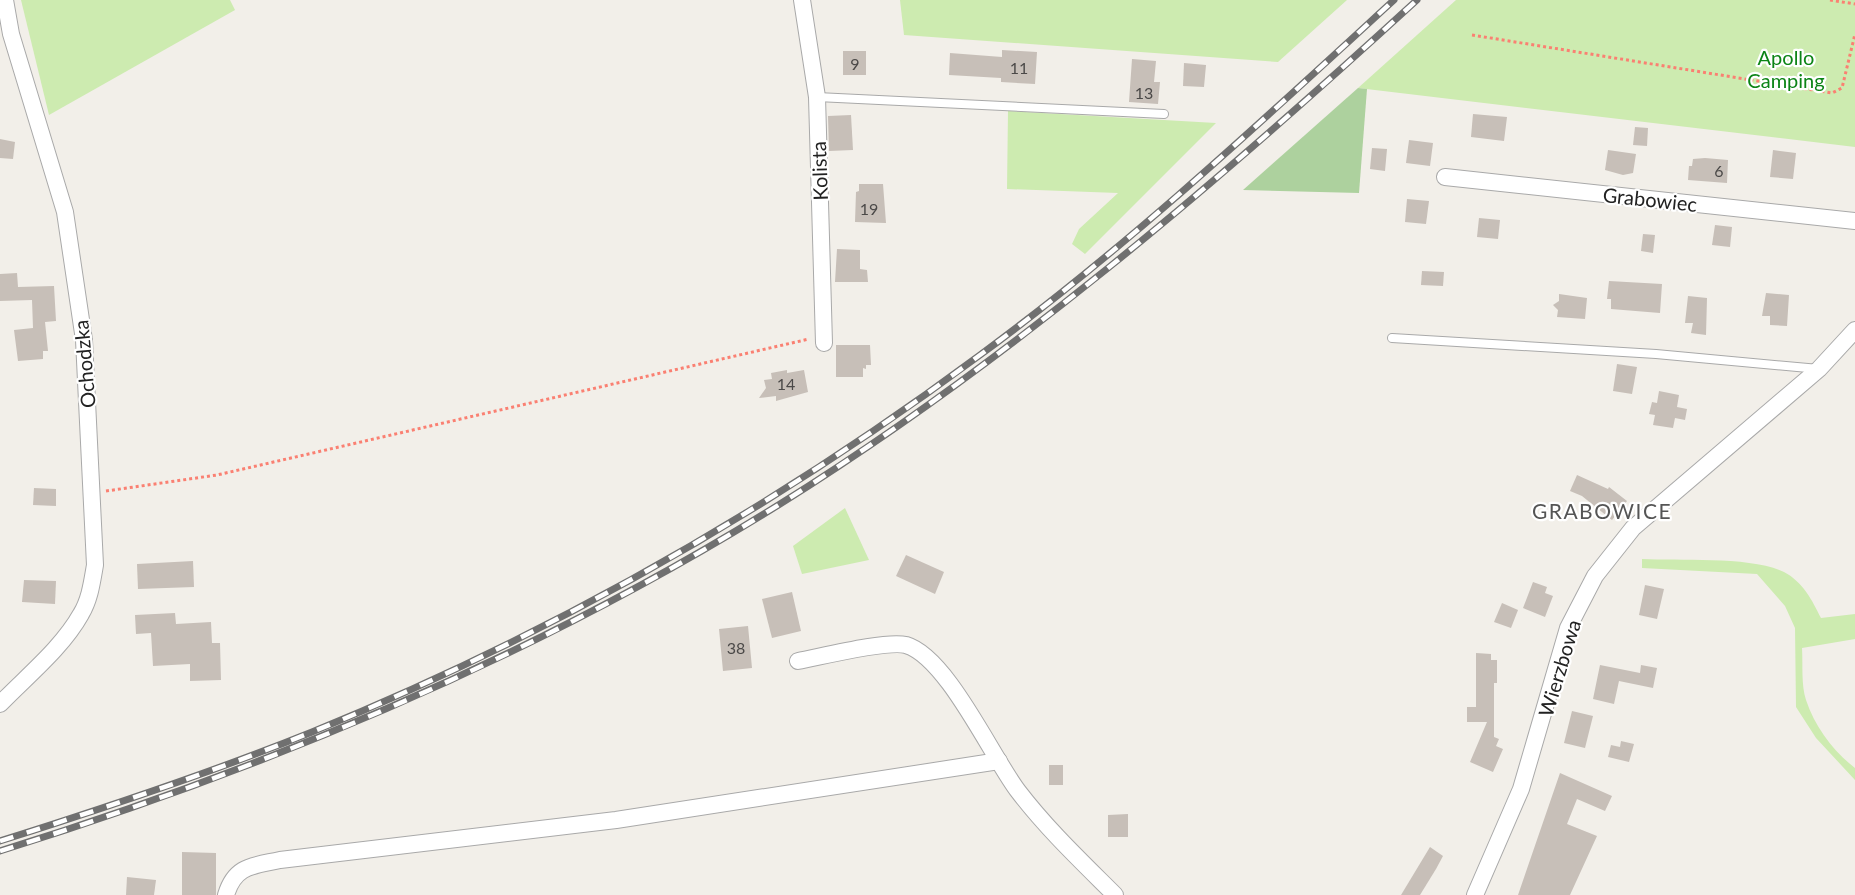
<svg xmlns="http://www.w3.org/2000/svg" width="1855" height="895" viewBox="0 0 1855 895" font-family="Lato,sans-serif">
	<style>
		.grass { fill: #cdebb0 }
		.forest { fill: #add19e }
		.building { fill: #c7bfb8 }
		.lines { fill: none; stroke-linecap: round; stroke-linejoin: round }
		.service-casing { stroke: #a9a9a9; stroke-width: 10 }
		.minor-casing { stroke: #a9a9a9; stroke-width: 18 }
		.path { stroke: #fa8072; stroke-width: 3; stroke-dasharray: 3 3; stroke-linecap: butt }
		.service { stroke: #fff; stroke-width: 8 }
		.minor { stroke: #fff; stroke-width: 16 }
		.rail-casing { stroke: #707070; stroke-width: 7 }
		.rail { stroke: #fff; stroke-width: 4.5; stroke-dasharray: 14; stroke-linecap: butt }
		.labels { text-anchor: middle; dominant-baseline: central; stroke-width: 4.5; stroke-linejoin: round; paint-order: stroke }
		.number-label { font-size: 16px; fill: #4b4948 }
		.park-label { font-size: 20px; fill: #0c8416; stroke: #fff }
		.street-label { font-size: 20px; fill: #222; stroke: #fff }
		.neighbourhood-label { font-size: 21px; letter-spacing: 1.5px; fill: #555; stroke: #fff }
	</style>
	<rect width="100%" height="100%" fill="#f2efe9"/>
	<g class="grass">
		<path d="M21,0H230L235,10L49,115Z"/>
		<path d="M900,0H1347L1278,62L904,35Z"/>
		<path d="M1456,0H1855V147L1358,88Z"/>
		<path d="M1008,111L1216,123L1085,254L1072,244L1079,229L1118,193L1007,189Z"/>
		<path d="M845,508L869,560L802,574L793,546Z"/>
		<path d="M1642,559C1680,561 1751,556 1784,572C1803,582 1812,600 1821,618L1855,614V639L1802,648C1803,664 1801,685 1806,700C1815,727 1833,751 1855,768V780L1816,738L1796,707L1795,628L1785,606L1757,574L1642,568Z"/>
	</g>
	<path class="forest" d="M1358,88L1367,89L1359,193L1243,190Z"/>
	<g class="building">
		<path d="M1002,50L1037,52L1035,84L1001,82V78L949,75L950,53L1002,57Z"/>
		<rect x="843" y="51" width="23" height="24"/>
		<path d="M1132,59L1156,61L1154,82H1160L1158,104L1129,102Z"/>
		<path d="M1184,63L1206,65L1204,87L1183,86Z"/>
		<path d="M1473,114L1507,117L1504,141L1471,137Z"/>
		<path d="M851,115L853,150L829,151L828,116Z"/>
		<path d="M1635,127L1648,128L1647,146L1633,145Z"/>
		<path d="M0,139L15,142L13,159L0,158Z"/>
		<path d="M1409,140L1433,143L1430,166L1406,163Z"/>
		<path d="M1372,148L1387,149L1385,171L1370,169Z"/>
		<path d="M1608,150L1636,154L1633,173L1623,175L1605,170Z"/>
		<path d="M1773,150L1796,153L1793,179L1770,177Z"/>
		<path d="M1705,158L1728,160L1727,183L1688,180L1689,166H1692L1693,159Z"/>
		<path d="M859,184H883L886,223L855,222L856,192L859,191Z"/>
		<path d="M1407,199L1429,201L1426,224L1405,222Z"/>
		<path d="M1479,218L1500,220L1498,239L1477,237Z"/>
		<path d="M1715,225L1732,227L1730,247L1712,245Z"/>
		<path d="M1643,234L1655,235L1653,253L1641,251Z"/>
		<path d="M837,249L860,250V269L867,270L868,282H835Z"/>
		<path d="M1422,271L1444,272L1443,286L1421,285Z"/>
		<path d="M17,273L18,287L54,286L56,321L45,322L48,351H43V359L18,361L14,330L33,328L32,300L0,301V274Z"/>
		<path d="M1609,281L1662,284L1660,313L1611,309V299H1607Z"/>
		<path d="M1766,293L1789,295L1787,326L1770,325V316H1762Z"/>
		<path d="M1559,294L1587,298L1585,319L1557,317L1558,310L1553,305L1559,301Z"/>
		<path d="M1688,296L1707,298L1706,335L1691,333L1693,323H1685Z"/>
		<path d="M836,345H870L871,365H866V369L863,368V377H836Z"/>
		<path d="M1617,364L1637,367L1632,394L1613,391Z"/>
		<path d="M787,370V373L804,370L808,392L776,401V396L759,398L766,388L764,380L772,379L771,373Z"/>
		<path d="M1659,391L1679,395L1677,407L1687,409L1685,420L1675,418L1673,428L1653,425L1655,415L1649,414L1652,402L1657,403Z"/>
		<path d="M1577,475L1608,489L1609,487L1627,501L1612,520L1582,496L1570,491Z"/>
		<path d="M34,488L56,489V506L33,505Z"/>
		<path d="M906,555L944,572L935,594L896,576Z"/>
		<path d="M193,561L194,587L138,589L137,564Z"/>
		<path d="M24,580L56,581L55,604L22,602Z"/>
		<path d="M1533,582L1547,587L1545,593L1553,596L1545,617L1523,608Z"/>
		<path d="M1645,585L1664,589L1657,619L1639,615Z"/>
		<path d="M792,592L801,631L772,638L762,599Z"/>
		<path d="M1502,603L1518,610L1511,628L1494,622Z"/>
		<path d="M175,613L176,624L211,622L212,643H220L221,680L190,681V664L153,666L151,633L136,634L135,615Z"/>
		<path d="M748,626L752,668L723,671L719,629Z"/>
		<path d="M1476,653L1491,654V660H1497V683H1494V737L1499,739L1496,746L1503,749L1493,772L1470,762L1487,722H1467V707H1476Z"/>
		<path d="M1600,665L1640,673L1641,665L1657,668L1653,688L1619,681L1614,704L1593,699Z"/>
		<path d="M1572,711L1593,716L1585,748L1564,743Z"/>
		<path d="M1621,741L1634,744L1629,762L1608,757L1611,745L1620,747Z"/>
		<rect x="1049" y="765" width="14" height="20"/>
		<path d="M1560,773L1612,796L1605,811L1577,799L1567,824L1597,836L1570,895H1518Z"/>
		<path d="M1128,814V837H1108V815Z"/>
		<path d="M1430,847L1443,856L1436,869L1420,895H1401Z"/>
		<path d="M182,852L216,853V895H182Z"/>
		<path d="M127,877L156,880L154,895H126Z"/>
	</g>
	<g class="lines">
		<defs>
			<g id="service">
				<path d="M817,97L1164,114"/>
				<path d="M1392,338L1656,354L1819,369"/>
			</g>
			<g id="minor">
				<path d="M802,0L817,97L824,343"/>
				<path d="M1445,177L1855,221"/>
				<path d="M798,661C820,657 886,640 906,645C947,657 992,757 1018,791C1047,829 1082,862 1115,895"/>
				<path d="M0,704C27,676 62,648 81,614C90,599 92,582 95,565L84,340L65,212L11,34L5,0"/>
				<path d="M226,895C235,865 253,866 280,860L616,820L999,761"/>
				<path d="M1475,895L1521,789L1568,628L1595,576L1633,528L1819,369L1855,330"/>
			</g>
		</defs>
		<use href="#service" class="service-casing"/>
		<use href="#minor" class="minor-casing"/>
		<g class="path">
			<path d="M1830,0L1855,4"/>
			<path d="M1472,35L1832,93L1842,88L1855,34"/>
			<path d="M106,491L217,475L809,339"/>
		</g>
		<use href="#service" class="service"/>
		<use href="#minor" class="minor"/>
		<defs>
			<g id="rail">
				<path d="M0,841C105,808 210,773 312,732C550,635 774,508 980,355C1127,247 1260,123 1394,0"/>
				<path d="M0,851C273,766 536,656 780,504C1010,360 1217,183 1417,0"/>
			</g>
		</defs>
		<use href="#rail" class="rail-casing"/>
		<use href="#rail" class="rail"/>
	</g>
	<g class="labels">
		<g class="number-label">
			<text x="855" y="63">9</text>
			<text x="1019" y="67">11</text>
			<text x="1144" y="92">13</text>
			<text x="1719" y="170">6</text>
			<text x="869" y="208">19</text>
			<text x="786" y="383">14</text>
			<text x="736" y="647">38</text>
		</g>
		<g class="park-label">
			<text x="1786" y="57">Apollo<tspan x="1786" dy="23">Camping</tspan></text>
		</g>
		<g class="street-label">
			<text transform="translate(819 171) rotate(-92)">Kolista</text>
			<text transform="translate(1650 199) rotate(6)">Grabowiec</text>
			<text transform="translate(84 364) rotate(-95)">Ochodzka</text>
			<text transform="translate(1559 668) rotate(-73)">Wierzbowa</text>
		</g>
		<g class="neighbourhood-label">
			<text x="1602" y="510">GRABOWICE</text>
		</g>
	</g>
</svg>
